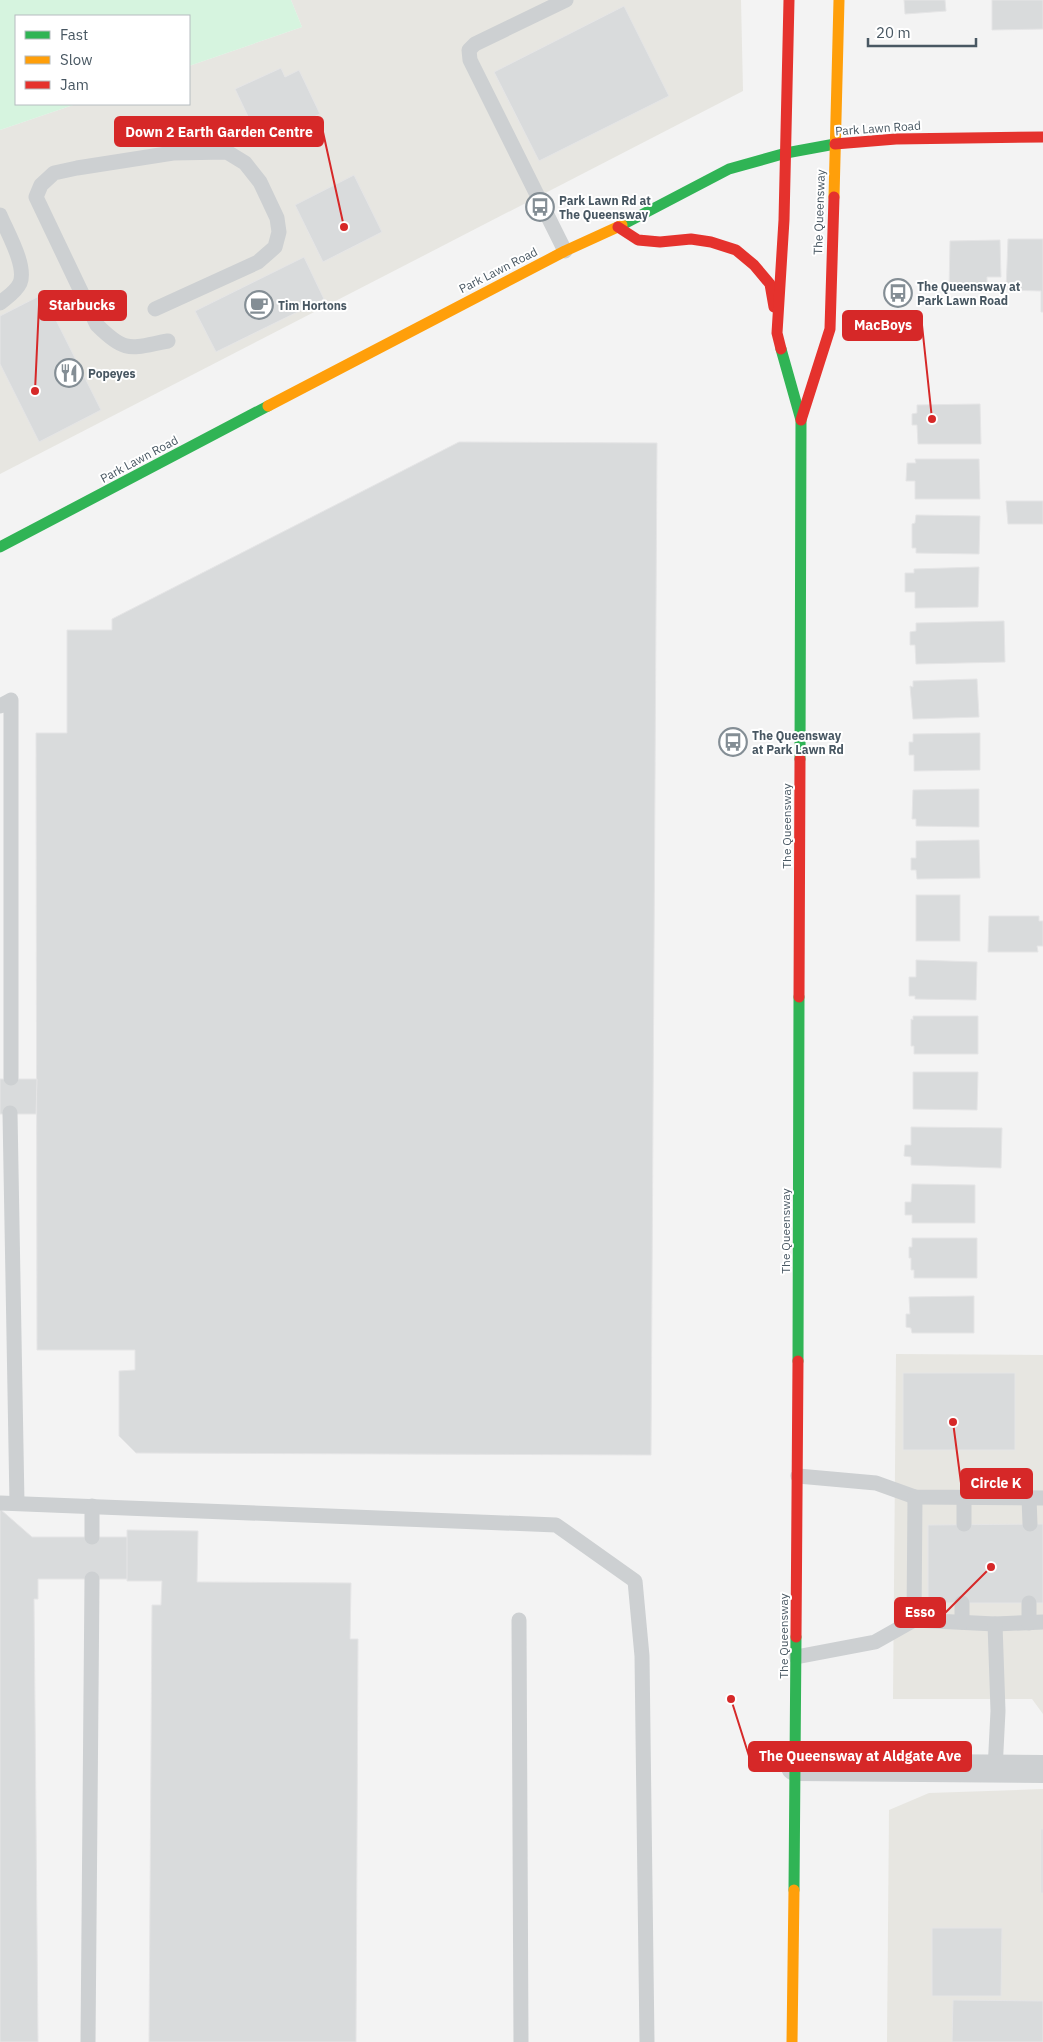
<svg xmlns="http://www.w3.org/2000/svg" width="1043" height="2042" viewBox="0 0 1043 2042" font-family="'IBM Plex Sans',sans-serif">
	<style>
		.commercial { fill: #e7e6e1 }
		.green { fill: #d6f4df }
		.building { fill: #d9dbdc; stroke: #e5e5e6 }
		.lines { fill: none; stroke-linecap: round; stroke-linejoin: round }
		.lane { stroke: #cdd0d2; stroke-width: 15 }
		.street { stroke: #cdd0d2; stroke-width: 28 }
		.fast { stroke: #30b455; stroke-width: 11 }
		.slow { stroke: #ff9f0a; stroke-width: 11 }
		.jam { stroke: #e5322d; stroke-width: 11 }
		.labels { text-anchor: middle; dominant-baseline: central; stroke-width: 4; stroke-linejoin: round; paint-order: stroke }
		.street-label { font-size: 12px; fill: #485762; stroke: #fff }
		.poi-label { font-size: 12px; font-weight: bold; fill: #485762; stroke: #fff; text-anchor: start }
		.leader { fill: none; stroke: #d62828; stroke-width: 2 }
		.callout-dot { fill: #d62828; stroke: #fff; stroke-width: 2 }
		.callout { fill: #d62828; stroke: #d62828; stroke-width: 2 }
		.callout-label { font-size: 14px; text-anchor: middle; font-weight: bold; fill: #fff }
	</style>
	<rect width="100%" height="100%" fill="#f3f3f3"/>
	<g class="commercial">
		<path d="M291,0H741L743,91L0,474V130L76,104H189V66L302,27Z"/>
		<path d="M896,1354L1043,1355V1714L1032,1699H893Z"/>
		<path d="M1043,1789V2042H887L889,1810L929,1793Z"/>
	</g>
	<path class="green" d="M0,0H291L302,27L189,66V16H16V104H76L0,130Z"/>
	<g class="building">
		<path d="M904,0H945L946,11L905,14Z"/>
		<path d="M992,0H1043V29L992,30Z"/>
		<path d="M624,6L669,96L539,161L494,72Z"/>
		<path d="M281,68L285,77L299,70L320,114L260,142L235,89Z"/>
		<path d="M354,175L382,232L323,262L295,205Z"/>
		<path d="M1008,239H1043V312H1041V291L1006,290Z"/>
		<path d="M1000,240L1001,277H987V289L949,290L950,241Z"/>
		<path d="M304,257L324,299L216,352L195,311Z"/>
		<path d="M43,294L101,410L39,442L0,364V316Z"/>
		<path d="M980,404L981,444H918L917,425H912V414L917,413V405Z"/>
		<path d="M459,442L657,443L651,1455L136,1453L119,1436V1371L135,1370V1350H37L36,733H67V630H112V619Z"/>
		<path d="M915,459H979L980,499H915V481H906L907,463H916Z"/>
		<path d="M1006,501H1043V524H1008Z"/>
		<path d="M916,515L980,516L979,554L916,553V548H912V524L915,523Z"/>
		<path d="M979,567L978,607L915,608V592H905V573H914V569Z"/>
		<path d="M1004,621L1005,662L916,664L915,645H910V632L916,631V623Z"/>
		<path d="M977,679L979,717L913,719L910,686L913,687V681Z"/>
		<path d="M980,733V770L914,771V755H909V742H913V734Z"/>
		<path d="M979,789V827L916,826V819H912L913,790Z"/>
		<path d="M979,840L980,878L917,879L916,870H911V858H916V841Z"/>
		<rect x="916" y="895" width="44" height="46"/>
		<path d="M989,916H1039V921H1043V946H1037L1038,952H988Z"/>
		<path d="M916,960L977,962L976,1000L915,999V996H909V977H916Z"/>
		<path d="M913,1016H978V1054H914V1046H911V1019L913,1020Z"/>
		<path d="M913,1072H978L977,1110L913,1109Z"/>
		<path d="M0,1079H37L36,1114H0Z"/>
		<path d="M911,1127L1002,1128L1001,1168L911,1165V1157L904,1156L905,1145H911Z"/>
		<path d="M912,1184L975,1185V1223H912V1215H905V1202H911Z"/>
		<path d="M912,1238H977V1278H914V1270H911V1258H909V1247H912Z"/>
		<path d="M974,1296V1333H912L911,1328L906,1327V1314H910L909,1297Z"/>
		<rect x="903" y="1373" width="112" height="77"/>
		<path d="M0,1509L32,1537H137V1579H38V1599H34L38,2042H0Z"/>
		<path d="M1043,1524V1603H928V1525Z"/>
		<path d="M127,1530L198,1531L197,1582L351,1583L350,1639H358L356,2042H149L152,1605H161L162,1581H127Z"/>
		<rect x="1041" y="1829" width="2" height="64"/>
		<path d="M932,1928H1002L1001,1996H932Z"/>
		<path d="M953,2000L1043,2001V2042H952Z"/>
	</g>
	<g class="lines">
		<g class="lane">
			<path d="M0,215C7,232 27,266 20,283C16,292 7,297 0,303"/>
			<path d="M565,251L470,60L469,50L475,44L566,0"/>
			<path d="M155,309L258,262L275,247L279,232L277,218L260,182L245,163L227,152L173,153L77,168L54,173L41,185L36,197L97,325C126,354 130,348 168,341"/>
			<path d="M0,706L11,700V1078"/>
			<path d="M10,1113L17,1503"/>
			<path d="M798,1476L876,1483L915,1497L1043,1498"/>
			<path d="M915,1497L914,1620L995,1624L1043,1622"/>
			<path d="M1029,1498L1030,1524"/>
			<path d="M0,1503L556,1525L635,1581L642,1656L647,2042"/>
			<path d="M964,1524V1497"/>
			<path d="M92,1537V1506"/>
			<path d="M962,1603V1622"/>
			<path d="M1029,1603V1623"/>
			<path d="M519,1620L521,2042"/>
			<path d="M995,1624L998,1711L995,1770"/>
			<path d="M796,1657L875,1642L914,1620"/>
			<path d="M88,2042L92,1579"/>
		</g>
		<path class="street" d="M795,1767L1043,1769"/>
		<g class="fast">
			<path d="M622,225L729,169L786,153L835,144"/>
			<path d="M781,349L801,420L800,759"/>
			<path d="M0,547L268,406"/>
			<path d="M798,1361L799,997"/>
			<path d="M794,1890L796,1637"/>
		</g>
		<g class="slow">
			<path d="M834,197L839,0"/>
			<path d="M268,406L565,251L622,225"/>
			<path d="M792,2042L794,1890"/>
		</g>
		<g class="jam">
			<path d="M835,144L896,139L1043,137"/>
			<path d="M618,227L638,240L660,242L691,239L711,242L736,250L754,265L770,284L774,307"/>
			<path d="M781,349L777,333L784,220L789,0"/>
			<path d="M801,420L830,329L834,197"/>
			<path d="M799,997L800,759"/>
			<path d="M796,1637L798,1361"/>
		</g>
	</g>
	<defs>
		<symbol id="bus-ring" viewBox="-11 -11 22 22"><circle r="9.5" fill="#fff" stroke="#848e95" stroke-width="1.5"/><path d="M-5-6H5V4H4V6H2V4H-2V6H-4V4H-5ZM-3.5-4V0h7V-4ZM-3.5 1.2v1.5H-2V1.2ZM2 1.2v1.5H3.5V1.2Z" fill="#848e95"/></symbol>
		<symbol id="cafe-ring" viewBox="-11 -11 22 22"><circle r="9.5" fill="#fff" stroke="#848e95" stroke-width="1.5"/><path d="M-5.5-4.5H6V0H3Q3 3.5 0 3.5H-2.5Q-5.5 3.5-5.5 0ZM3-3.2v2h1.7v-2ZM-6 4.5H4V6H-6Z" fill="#848e95"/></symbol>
		<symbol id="restaurant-ring" viewBox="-11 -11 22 22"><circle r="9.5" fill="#fff" stroke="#848e95" stroke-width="1.5"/><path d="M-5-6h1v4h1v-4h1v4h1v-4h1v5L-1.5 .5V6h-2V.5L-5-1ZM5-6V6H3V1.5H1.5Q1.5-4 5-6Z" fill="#848e95"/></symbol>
	</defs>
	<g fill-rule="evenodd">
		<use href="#bus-ring" x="524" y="191" width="32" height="32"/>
		<use href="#bus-ring" x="882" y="277" width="32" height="32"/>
		<use href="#cafe-ring" x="243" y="289" width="32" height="32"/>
		<use href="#restaurant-ring" x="53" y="357" width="32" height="32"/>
		<use href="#bus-ring" x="717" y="726" width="32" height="32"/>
	</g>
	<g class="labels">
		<g class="street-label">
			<text transform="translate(878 128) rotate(-4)">Park Lawn Road</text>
			<text transform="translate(819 212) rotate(-88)">The Queensway</text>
			<text transform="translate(498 270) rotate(-27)">Park Lawn Road</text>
			<text transform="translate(139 459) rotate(-28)">Park Lawn Road</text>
			<text transform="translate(786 826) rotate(-90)">The Queensway</text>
			<text transform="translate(785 1231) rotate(-90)">The Queensway</text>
			<text transform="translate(783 1636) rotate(-90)">The Queensway</text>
		</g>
		<g class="poi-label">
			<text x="559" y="200">Park Lawn Rd at<tspan x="559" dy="14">The Queensway</tspan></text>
			<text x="917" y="286">The Queensway at<tspan x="917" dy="14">Park Lawn Road</tspan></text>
			<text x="278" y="305">Tim Hortons</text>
			<text x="88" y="373">Popeyes</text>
			<text x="752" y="735">The Queensway<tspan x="752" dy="14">at Park Lawn Rd</tspan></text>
		</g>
	</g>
	<path class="leader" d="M344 227L323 132M35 391L39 305M932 419L922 325M953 1422L961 1483M991 1567L945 1613M731 1699L749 1756"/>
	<g class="callout-dot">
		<circle cx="344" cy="227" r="5"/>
		<circle cx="35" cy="391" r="5"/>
		<circle cx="932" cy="419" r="5"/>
		<circle cx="953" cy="1422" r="5"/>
		<circle cx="991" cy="1567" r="5"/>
		<circle cx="731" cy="1699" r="5"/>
	</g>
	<g class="callout">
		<rect x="115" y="117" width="208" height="29" rx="5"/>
		<rect x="39" y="291" width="87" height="29" rx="5"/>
		<rect x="843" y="311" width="79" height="29" rx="5"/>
		<rect x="961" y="1469" width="71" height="29" rx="5"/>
		<rect x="895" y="1598" width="50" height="29" rx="5"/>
		<rect x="749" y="1742" width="222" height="29" rx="5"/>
	</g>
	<g class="callout-label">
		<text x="219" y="137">Down 2 Earth Garden Centre</text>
		<text x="82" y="310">Starbucks</text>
		<text x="883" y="330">MacBoys</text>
		<text x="996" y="1488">Circle K</text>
		<text x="920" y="1617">Esso</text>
		<text x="860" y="1761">The Queensway at Aldgate Ave</text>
	</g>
	<rect x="15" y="15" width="175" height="90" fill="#ffffff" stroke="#b6bcc0"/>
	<rect x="25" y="31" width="25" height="8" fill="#30b455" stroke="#b6bcc0"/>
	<text x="60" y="40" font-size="15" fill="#485762">Fast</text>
	<rect x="25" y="56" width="25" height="8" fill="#ff9f0a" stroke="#b6bcc0"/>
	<text x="60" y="65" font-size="15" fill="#485762">Slow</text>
	<rect x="25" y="81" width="25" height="8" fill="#e5322d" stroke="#b6bcc0"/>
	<text x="60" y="90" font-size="15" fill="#485762">Jam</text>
	<path d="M868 38v8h108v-8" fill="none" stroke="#485762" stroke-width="2.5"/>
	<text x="876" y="38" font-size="15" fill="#485762" stroke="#ffffff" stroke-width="4" paint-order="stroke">20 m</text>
</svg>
